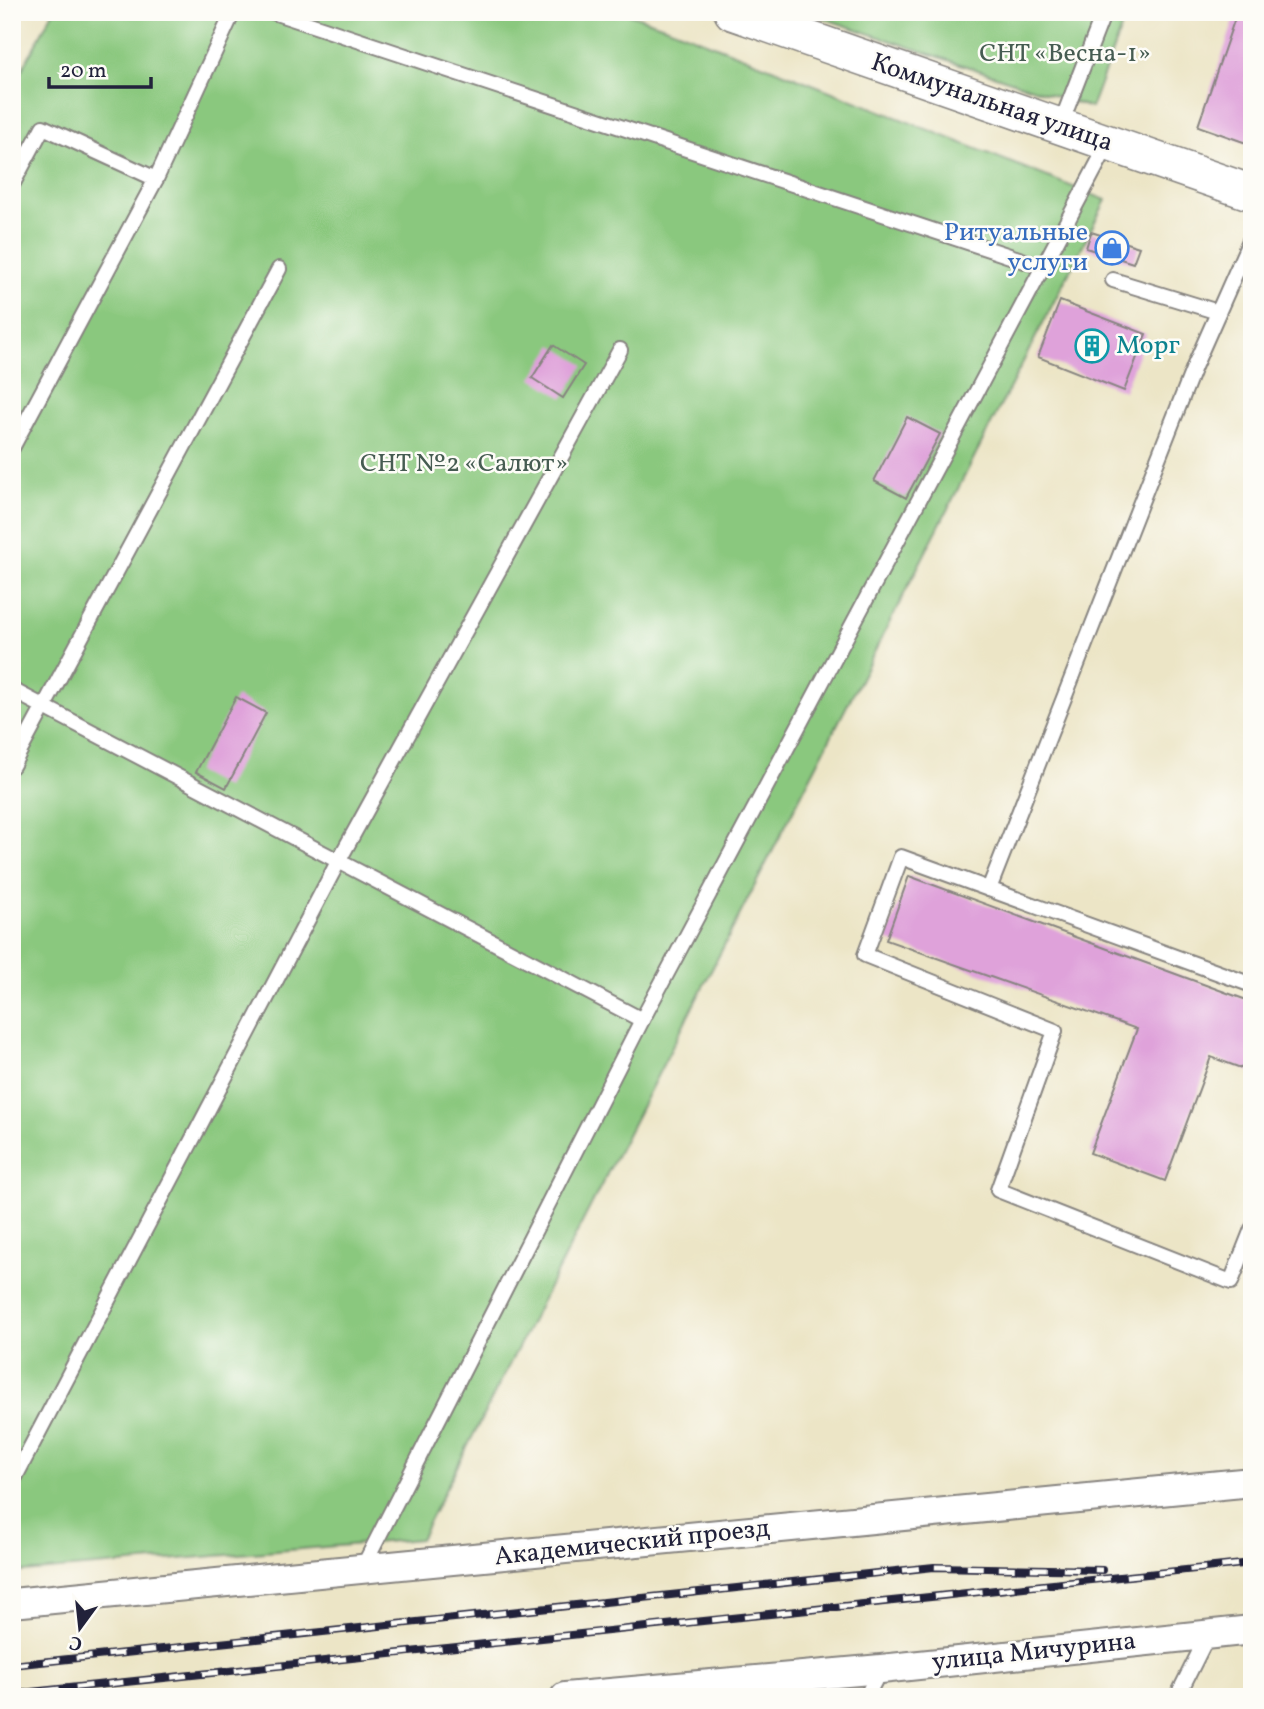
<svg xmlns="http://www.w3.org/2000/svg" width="1264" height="1709" viewBox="0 0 1264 1709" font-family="Vollkorn,serif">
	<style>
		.green { fill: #8ac87e; stroke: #56755c; stroke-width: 2 }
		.building { fill: #dfa2da }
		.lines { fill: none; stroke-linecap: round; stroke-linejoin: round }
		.service-casing { stroke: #878480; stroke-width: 18 }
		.minor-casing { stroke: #878480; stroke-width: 32 }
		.tertiary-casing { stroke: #878480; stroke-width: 38 }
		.service { stroke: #fff; stroke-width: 14 }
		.minor { stroke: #fff; stroke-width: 28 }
		.tertiary { stroke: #fff; stroke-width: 35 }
		.rail-casing { stroke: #22223b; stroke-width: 8 }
		.rail { stroke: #fdfcf7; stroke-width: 5; stroke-dasharray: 16; stroke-linecap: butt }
		.labels { text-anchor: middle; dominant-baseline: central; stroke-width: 5; stroke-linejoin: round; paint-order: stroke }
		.park-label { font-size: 26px; fill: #465c52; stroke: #fdfcf7 }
		.street-label { font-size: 26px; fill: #22223b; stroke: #fdfcf7 }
		.shop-label { font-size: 26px; fill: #366cbe; stroke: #fdfcf7; text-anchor: end }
		.culture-label { font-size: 26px; fill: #0d838f; stroke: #fdfcf7; text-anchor: start }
	</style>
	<rect width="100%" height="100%" fill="#fdfcf7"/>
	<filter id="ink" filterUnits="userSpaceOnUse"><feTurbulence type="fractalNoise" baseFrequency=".0143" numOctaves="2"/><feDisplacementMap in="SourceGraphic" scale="14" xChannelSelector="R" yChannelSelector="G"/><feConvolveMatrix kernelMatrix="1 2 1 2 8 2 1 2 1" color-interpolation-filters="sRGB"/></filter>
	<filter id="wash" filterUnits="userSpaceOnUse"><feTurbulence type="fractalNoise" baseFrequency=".00686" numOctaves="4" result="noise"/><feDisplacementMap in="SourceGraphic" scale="28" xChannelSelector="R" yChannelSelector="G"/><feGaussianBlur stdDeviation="1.57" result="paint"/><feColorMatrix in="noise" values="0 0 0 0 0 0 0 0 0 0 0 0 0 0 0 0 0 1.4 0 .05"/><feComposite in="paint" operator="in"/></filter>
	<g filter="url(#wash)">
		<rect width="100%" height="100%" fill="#ece5c6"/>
		<g class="green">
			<path d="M53,12H624L673,29L1106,200L420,1539L12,1573V88Z"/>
			<path d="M805,12H1127L1091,108Z"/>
		</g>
		<g id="blocks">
			<g class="building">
				<path d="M1237,12H1252V145L1198,126Z"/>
				<path d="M1091,232L1139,247L1133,263L1086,248Z"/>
				<path d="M1060,301L1146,334L1124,391L1038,357Z"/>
				<path d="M553,345L584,365L563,398L532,378Z"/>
				<path d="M907,417L940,434L906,498L874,481Z"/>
				<path d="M236,697L266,713L226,788L196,772Z"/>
				<path d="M909,876L1252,1002V1072L1211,1057L1165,1181L1090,1153L1137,1029L886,940Z"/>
			</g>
		</g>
	</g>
	<g filter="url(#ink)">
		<use href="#blocks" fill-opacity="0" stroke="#878480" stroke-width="2"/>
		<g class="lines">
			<defs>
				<g id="service">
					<path d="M273,12L1043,267L1108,144"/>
					<path d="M1060,126L1104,12"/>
					<path d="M12,185L43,127L156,179"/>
					<path d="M1113,280L1218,312"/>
					<path d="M12,448L156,179L233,12"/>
					<path d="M12,690L642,1020"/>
					<path d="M12,766L279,269"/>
					<path d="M989,889L1194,367L1252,236"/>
					<path d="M1252,985L901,857L865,955L1055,1031L998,1190L1231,1282L1252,1229"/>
					<path d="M12,1483L339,860L620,350"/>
					<path d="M362,1569L642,1020L1043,267"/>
					<path d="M866,1697L881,1669"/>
					<path d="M1177,1697L1208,1635"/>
				</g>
				<g id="minor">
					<path d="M12,1603L1252,1482"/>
					<path d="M565,1697L881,1669L1252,1630"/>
				</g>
				<path id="tertiary" d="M732,12L1252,193"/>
			</defs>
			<use href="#service" class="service-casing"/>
			<use href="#minor" class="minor-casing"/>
			<use href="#tertiary" class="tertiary-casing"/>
			<use href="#service" class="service"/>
			<use href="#minor" class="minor"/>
			<use href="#tertiary" class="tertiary"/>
			<defs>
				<g id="rail">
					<path d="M12,1665L934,1567L1102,1570"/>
					<path d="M12,1694L1252,1563"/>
				</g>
			</defs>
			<use href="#rail" class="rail-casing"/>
			<use href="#rail" class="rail"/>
		</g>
	</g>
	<defs>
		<symbol id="shop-ring" viewBox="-11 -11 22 22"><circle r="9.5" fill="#fdfcf7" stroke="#3f7fe0" stroke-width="1.5"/><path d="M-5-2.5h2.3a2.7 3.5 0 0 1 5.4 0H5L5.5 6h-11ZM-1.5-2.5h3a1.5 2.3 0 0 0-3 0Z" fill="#3f7fe0"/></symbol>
		<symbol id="building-ring" viewBox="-11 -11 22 22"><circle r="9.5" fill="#fdfcf7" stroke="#0f9aa8" stroke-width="1.5"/><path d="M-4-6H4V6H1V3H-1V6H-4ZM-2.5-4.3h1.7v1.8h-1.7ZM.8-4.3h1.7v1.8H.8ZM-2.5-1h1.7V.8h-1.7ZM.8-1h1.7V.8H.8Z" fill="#0f9aa8"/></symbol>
	</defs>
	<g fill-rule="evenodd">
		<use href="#shop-ring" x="1093" y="229" width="38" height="38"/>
		<use href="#building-ring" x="1073" y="327" width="38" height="38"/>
	</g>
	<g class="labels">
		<g class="park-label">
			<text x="1065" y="54">СНТ «Весна-1»</text>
			<text x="464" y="464">СНТ №2 «Салют»</text>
		</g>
		<g class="street-label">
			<text transform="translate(992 103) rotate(19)">Коммунальная улица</text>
			<text transform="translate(632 1543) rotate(-6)">Академический проезд</text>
			<text transform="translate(1034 1652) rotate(-6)">улица Мичурина</text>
		</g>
		<g class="shop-label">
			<text x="1088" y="233">Ритуальные<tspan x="1088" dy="30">услуги</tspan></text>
		</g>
		<g class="culture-label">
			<text x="1116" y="346">Морг</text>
		</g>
	</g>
	<rect width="1264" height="1709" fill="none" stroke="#fdfcf7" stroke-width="42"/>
	<g transform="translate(80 1628) rotate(195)" stroke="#fdfcf7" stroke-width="5" paint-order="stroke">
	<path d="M0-5L12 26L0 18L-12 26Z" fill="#22223b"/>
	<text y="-10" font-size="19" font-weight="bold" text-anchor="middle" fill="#22223b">С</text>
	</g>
	<path d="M49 77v10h102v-10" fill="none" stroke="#22223b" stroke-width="3.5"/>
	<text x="60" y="77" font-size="21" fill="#22223b" stroke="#fdfcf7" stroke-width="5" paint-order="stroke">20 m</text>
</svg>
